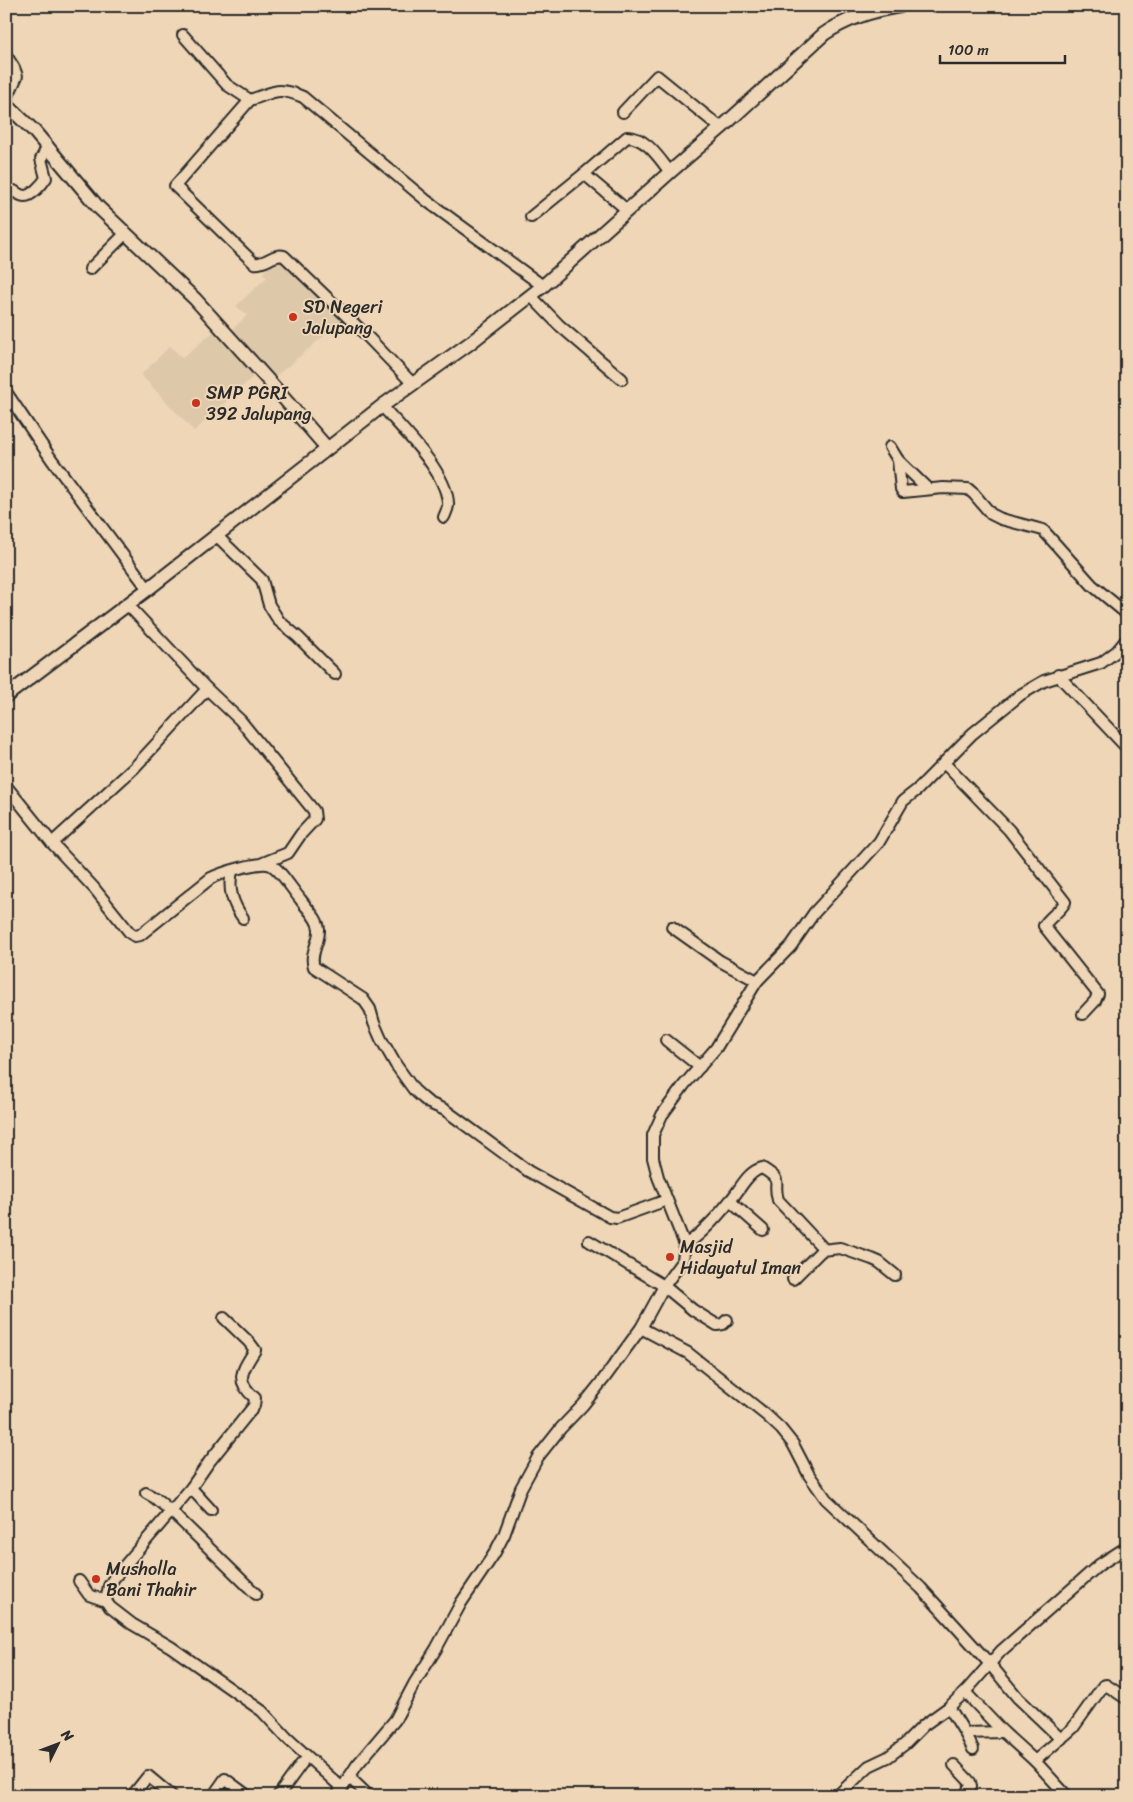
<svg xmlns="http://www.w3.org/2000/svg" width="1133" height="1802" viewBox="0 0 1133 1802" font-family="Sriracha,sans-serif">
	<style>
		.built { fill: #dec8aa }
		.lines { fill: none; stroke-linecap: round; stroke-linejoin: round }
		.minor-casing { stroke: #2b2b2b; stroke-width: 14 }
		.tertiary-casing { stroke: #2b2b2b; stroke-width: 16 }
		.minor { stroke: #eed6b6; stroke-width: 10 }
		.tertiary { stroke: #eed6b6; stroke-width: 12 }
		.poi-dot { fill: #c8321e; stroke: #eed6b6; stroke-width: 2 }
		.labels { text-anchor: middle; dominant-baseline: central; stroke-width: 4; stroke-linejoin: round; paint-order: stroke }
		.poi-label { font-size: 18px; fill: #2b2b2b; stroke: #eed6b6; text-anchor: start }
	</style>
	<rect width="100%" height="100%" fill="#eed6b6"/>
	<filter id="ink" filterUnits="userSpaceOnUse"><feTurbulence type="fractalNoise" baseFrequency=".02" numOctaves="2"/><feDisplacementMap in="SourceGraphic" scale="10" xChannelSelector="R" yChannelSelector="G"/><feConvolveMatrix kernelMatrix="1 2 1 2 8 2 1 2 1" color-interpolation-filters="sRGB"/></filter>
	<g filter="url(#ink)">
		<g class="built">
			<path d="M278,258L344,319L275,377L232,330L247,315L236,306L267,277L263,273Z"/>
			<path d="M218,328L256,374L194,431L141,375L170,346L182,358Z"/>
		</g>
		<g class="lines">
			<defs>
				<g id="minor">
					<path d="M183,35L227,85L250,100C275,92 277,86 303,97L427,201L543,286"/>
					<path d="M250,100L175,186L254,263C266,265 273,253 284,256L364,333L413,384"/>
					<path d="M623,112L657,76L721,128"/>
					<path d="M6,196L14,191C17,193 21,196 25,196C32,196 43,183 46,178L41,159L48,146"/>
					<path d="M627,210L584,174L627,137C646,137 659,158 670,172"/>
					<path d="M531,217L584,174"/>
					<path d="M90,269L125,234"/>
					<path d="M531,296L559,325L622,379"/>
					<path d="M6,392L52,460L148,589"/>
					<path d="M382,406C403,430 445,470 448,502C449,507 446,512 444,517"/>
					<path d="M890,447L898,460L901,489L903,492L943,488L968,489L974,494L991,514L1001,519L1043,530L1092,585L1127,614"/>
					<path d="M898,460L928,489"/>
					<path d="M216,535L262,580L269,605L279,621L298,637L335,674"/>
					<path d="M127,604L207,689L240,720L314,811L315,819L301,834L288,853L263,863"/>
					<path d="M1058,675L1127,748"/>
					<path d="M944,763L1009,830L1065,902C1061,911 1049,917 1044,926L1098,994L1095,1001L1083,1014"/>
					<path d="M6,786L52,843L94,888L130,933L135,936L140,935L211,878C221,873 261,860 271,865C281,870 293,891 301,900C307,909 318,918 319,929C320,942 309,954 314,967L363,999L370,1009L374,1023L381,1039L396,1065L414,1090L423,1098L429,1103L445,1110L528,1171L610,1217L617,1218L667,1200"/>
					<path d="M52,843L134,768L207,689"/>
					<path d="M232,871C228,889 232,903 243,918"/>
					<path d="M672,927L720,961L757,981"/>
					<path d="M666,1040L700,1067"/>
					<path d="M730,1201L763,1230"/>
					<path d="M589,1241L664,1286L693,1310L717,1325L723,1324L727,1320"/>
					<path d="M685,1245C702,1234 717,1217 730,1201C740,1190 747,1172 762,1168C785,1182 772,1180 778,1200L822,1247V1250L793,1279"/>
					<path d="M822,1250L840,1248L872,1259L879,1262L895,1275"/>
					<path d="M224,1318L249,1342L255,1350C242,1371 234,1380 255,1398L254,1406L209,1462L191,1488L114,1578L109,1586L106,1601L110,1607L132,1624L171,1647L262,1711L287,1738L342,1788"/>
					<path d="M641,1328L688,1353L766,1415L781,1429L793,1444L809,1475L826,1499L921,1588L989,1663L1018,1698L1061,1739"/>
					<path d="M191,1488L211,1510"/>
					<path d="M146,1493L155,1498L171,1511L256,1594"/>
					<path d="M79,1581L89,1595L106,1601"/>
					<path d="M965,1692L1003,1732L1035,1761L1073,1728L1103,1686L1106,1685L1127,1699"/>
					<path d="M949,1707L965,1733L1003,1732"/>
					<path d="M965,1733L973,1749"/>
					<path d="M1035,1761L1067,1796"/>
					<path d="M954,1765L970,1782L971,1786L964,1796"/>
					<path d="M349,1777L369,1796"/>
					<path d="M132,1796L148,1776L172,1796"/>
					<path d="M213,1796L225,1779L248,1796"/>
					<path d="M278,1796L302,1763"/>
					<path d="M337,1796L357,1765L395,1720L414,1684L436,1649L461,1603L494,1554L504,1535L521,1488L538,1457L561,1428L583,1405L603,1380L641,1328L664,1286L683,1260L685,1245L658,1177L653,1158V1135L662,1115L684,1085L716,1048L757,981L791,946L814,913L879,842L903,801L917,790L972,734L1020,695L1044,681L1101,663L1117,651L1127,639"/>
					<path d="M837,1796L869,1766L888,1757L905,1744L924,1725L949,1707L965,1692L1001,1651L1099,1565L1127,1547"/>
				</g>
				<g id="tertiary">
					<path d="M6,57L13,68L16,76L6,98"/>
					<path d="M6,100L8,106L34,131L98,207L195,299L268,380L327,448"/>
					<path d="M6,696L148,589L382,406L470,343L543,286L670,172L721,128L824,34C846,19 874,10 900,6"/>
				</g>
			</defs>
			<use href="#minor" class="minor-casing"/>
			<use href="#tertiary" class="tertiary-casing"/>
			<use href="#minor" class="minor"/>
			<use href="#tertiary" class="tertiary"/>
		</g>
	</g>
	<g class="poi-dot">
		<circle cx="293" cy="317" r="5"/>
		<circle cx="196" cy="403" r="5"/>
		<circle cx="670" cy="1257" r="5"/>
		<circle cx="96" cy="1579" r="5"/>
	</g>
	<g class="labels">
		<g class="poi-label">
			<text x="303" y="307">SD Negeri<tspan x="303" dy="21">Jalupang</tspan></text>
			<text x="206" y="393">SMP PGRI<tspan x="206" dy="21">392 Jalupang</tspan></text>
			<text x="680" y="1247">Masjid<tspan x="680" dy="21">Hidayatul Iman</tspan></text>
			<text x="106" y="1569">Musholla<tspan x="106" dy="21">Bani Thahir</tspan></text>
		</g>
	</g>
	<rect width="1133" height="1802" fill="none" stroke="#eed6b6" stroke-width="25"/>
	<rect x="12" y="12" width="1108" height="1777" fill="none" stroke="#2b2b2b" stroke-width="2" filter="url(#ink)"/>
	<g transform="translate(58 1744) rotate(48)" stroke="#eed6b6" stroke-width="4" paint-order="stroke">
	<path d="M0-4L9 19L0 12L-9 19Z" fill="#2b2b2b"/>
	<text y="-8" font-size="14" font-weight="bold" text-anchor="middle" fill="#2b2b2b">N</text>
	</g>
	<path d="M940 55v8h125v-8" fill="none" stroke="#2b2b2b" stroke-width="2.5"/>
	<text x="948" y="55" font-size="15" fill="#2b2b2b" stroke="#eed6b6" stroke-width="4" paint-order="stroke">100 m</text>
</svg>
